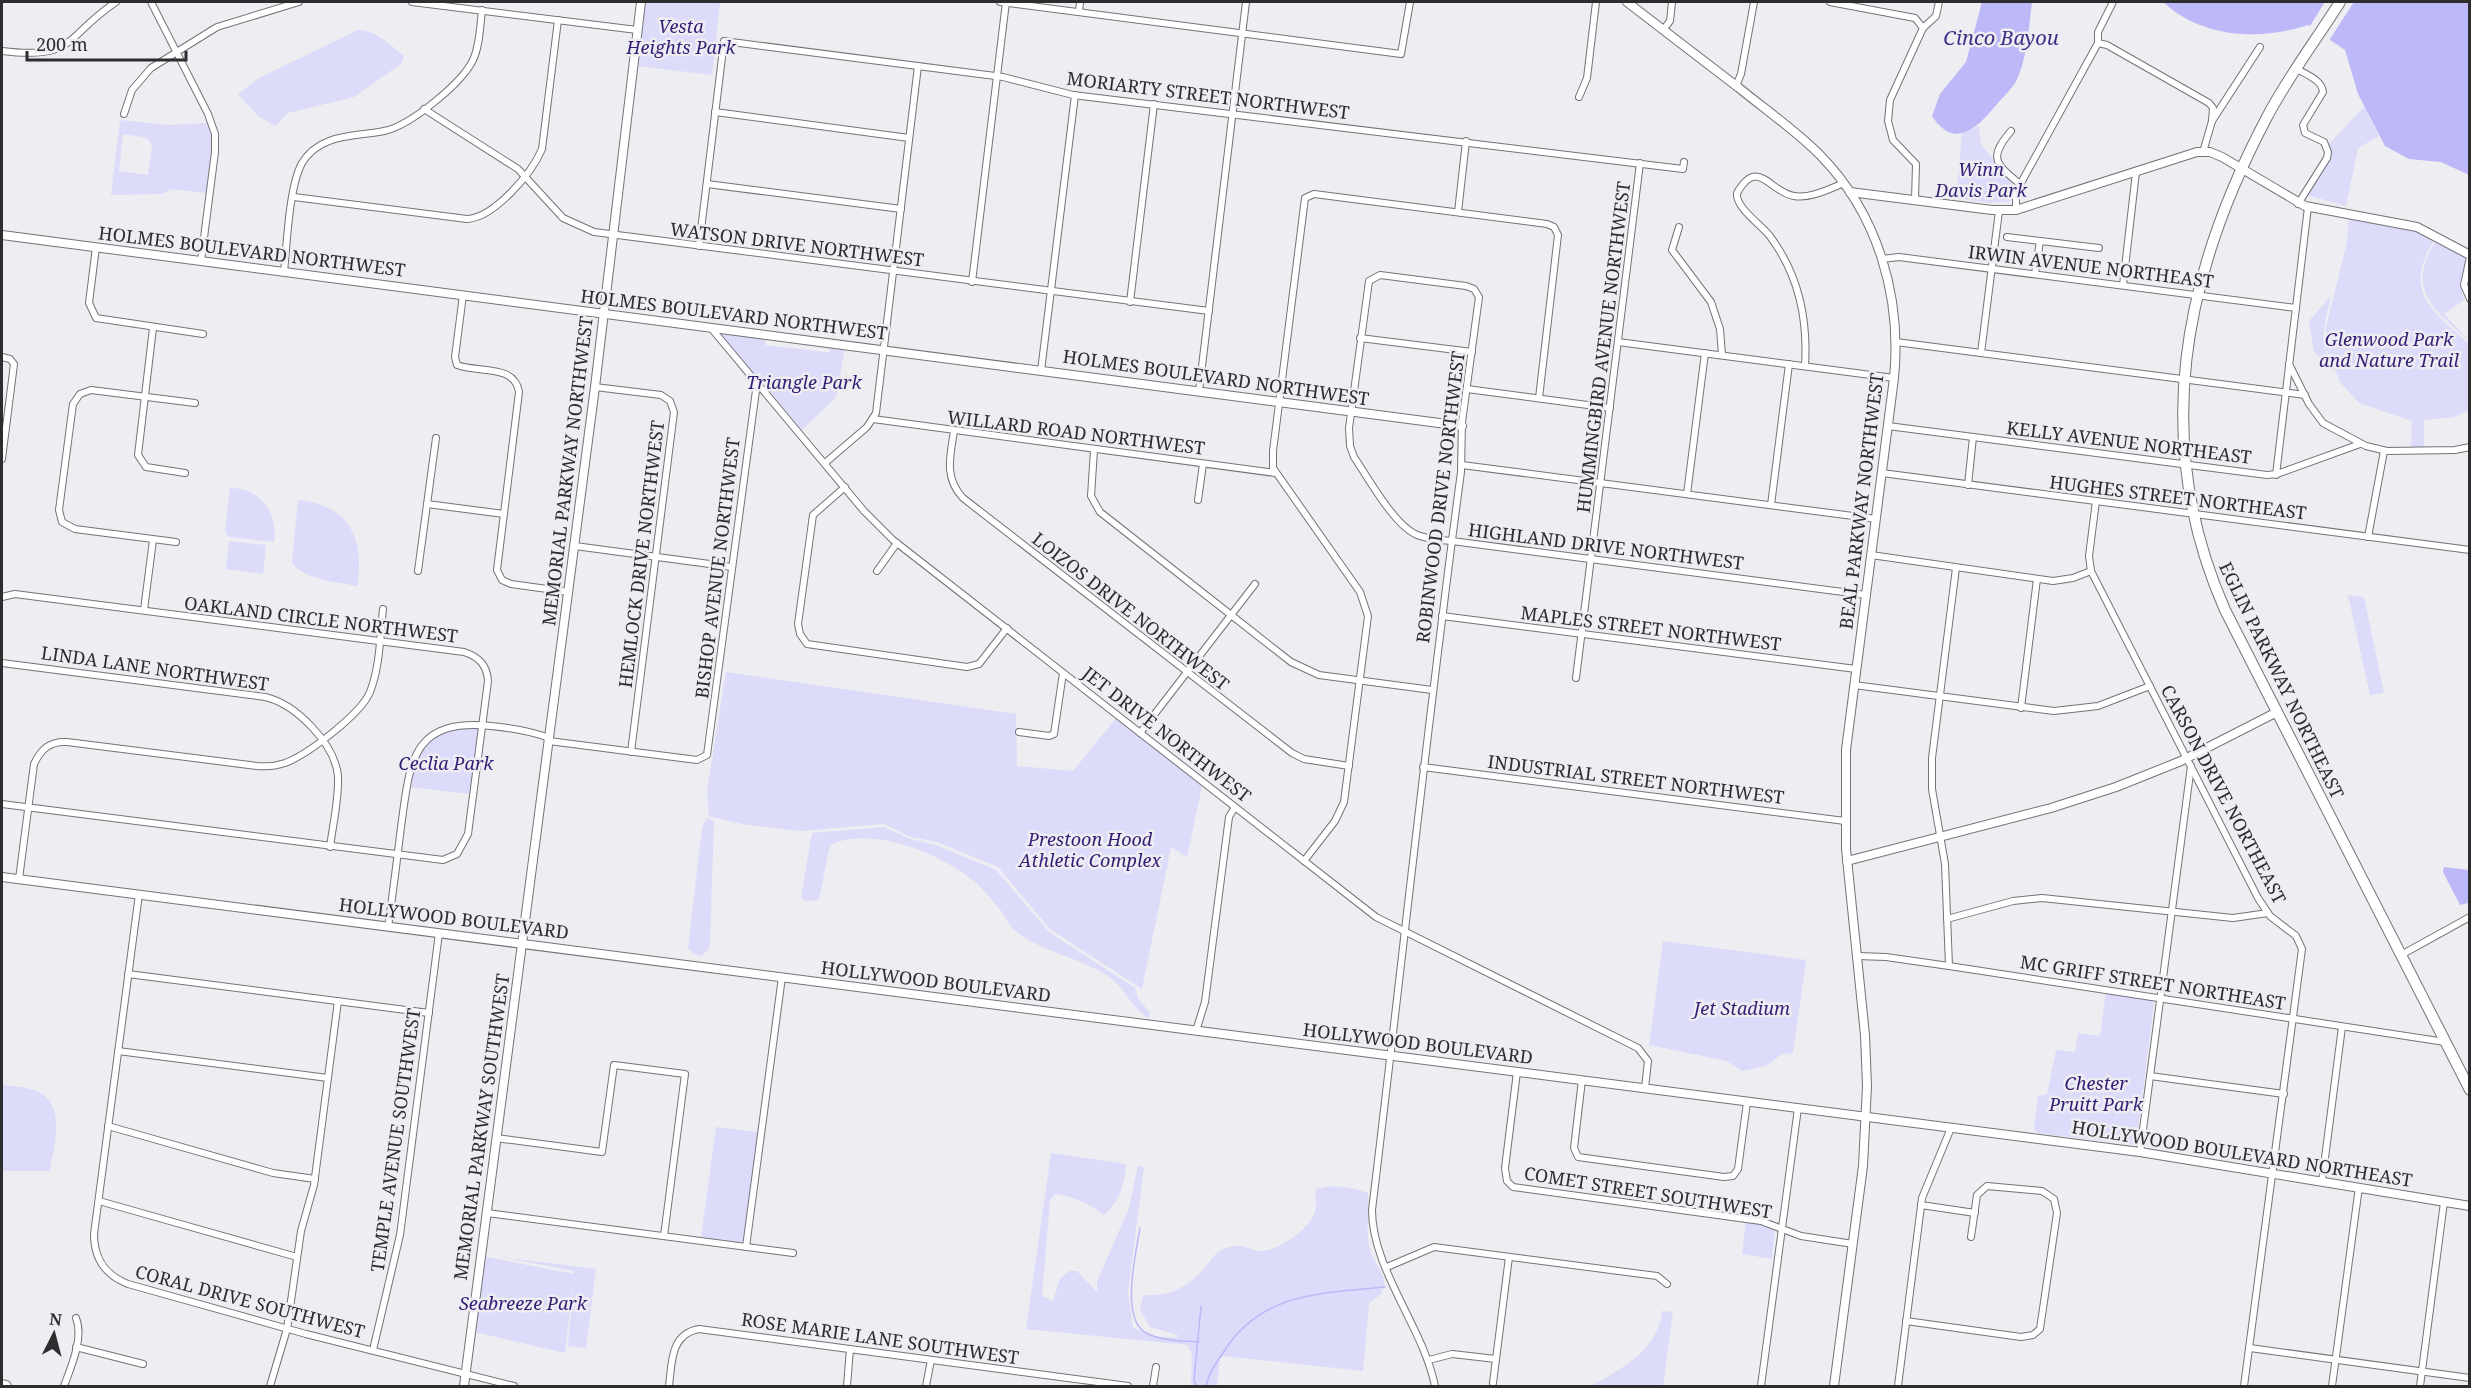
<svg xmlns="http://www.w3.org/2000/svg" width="2471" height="1388" viewBox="0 0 2471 1388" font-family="'Noto Serif',serif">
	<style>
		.green { fill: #dcdbf9; fill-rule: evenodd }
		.water { fill: #bdb8f7 }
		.pier { fill: #ededf2 }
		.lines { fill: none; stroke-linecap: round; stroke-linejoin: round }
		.stream { stroke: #bdb8f7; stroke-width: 1.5 }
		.street-casing { stroke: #737378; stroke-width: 8 }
		.secondary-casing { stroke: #737378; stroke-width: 10 }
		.highway-casing { stroke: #737378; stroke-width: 12 }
		.street { stroke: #fff; stroke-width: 6 }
		.secondary { stroke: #fff; stroke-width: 8 }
		.highway { stroke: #fff; stroke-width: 10 }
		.labels { text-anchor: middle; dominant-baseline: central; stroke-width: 5; stroke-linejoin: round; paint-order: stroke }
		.park-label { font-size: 18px; font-style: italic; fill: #351d75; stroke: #ededf2 }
		.street-label { font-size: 18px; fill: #2d2d2f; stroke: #ededf2 }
		.water-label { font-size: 20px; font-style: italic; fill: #422d86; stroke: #ededf2 }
	</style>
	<rect width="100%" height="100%" fill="#ededf2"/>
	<g class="green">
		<path d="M644,2L720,3L712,75L638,66Z"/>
		<path d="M358,30C375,29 391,46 404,56L401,64L354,97L288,113L275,126L258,116L238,94L259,78Z"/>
		<path d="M2364,107L2379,136L2358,148L2346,206L2307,195L2328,158V145Z"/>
		<path d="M120,120L168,125L209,123L213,147L207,193L171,189L162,194L111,195ZM123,134L147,138L152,145L148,175L119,171Z"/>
		<path d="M1979,126L1981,145L2017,186L2011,201L1991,203L1956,198L1962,133Z"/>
		<path d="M2349,217L2406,227L2436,237C2401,291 2431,310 2469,344V410L2454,417L2424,420V448H2411L2412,421L2359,403L2340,382L2326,348V328L2347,242Z"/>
		<path d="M2437,239L2467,257L2461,285L2464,300L2444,314L2469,341C2434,309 2404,290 2437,239Z"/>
		<path d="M2331,296C2323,329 2319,339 2334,372L2314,352L2309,321Z"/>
		<path d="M719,332L765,339V345L825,352H830L831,347L845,348L836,397L802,430Z"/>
		<path d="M230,488C261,488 278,513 274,542L229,537L225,532Z"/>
		<path d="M298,500C349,505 365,538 357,586C337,582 305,580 292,563Z"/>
		<path d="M229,541L266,545L263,574L226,569Z"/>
		<path d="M2348,595L2364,597L2384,693L2370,695Z"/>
		<path d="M726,672L1016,714L1017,766L1073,771L1118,716L1203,782L1187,857L1171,847L1142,989L1050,929L998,867L937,842L911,837L884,824L800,831L742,824L709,816L707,791Z"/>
		<path d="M462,726L478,729L470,794L409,787C418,749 424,739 462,726Z"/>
		<path d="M707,818L714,821L710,942L708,950L701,956L694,954L688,948L702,828Z"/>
		<path d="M884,827L910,839L936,845L996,870L1049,932L1135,988L1138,998L1150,1013L1149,1018C1132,1009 1127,991 1112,979C1084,958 1042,953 1014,930C1009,925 1006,917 1001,911C993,901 984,890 974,881C940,853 871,825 830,845L819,900L806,901L801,898L812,833Z"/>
		<path d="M1663,941L1806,960L1793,1053L1782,1054L1766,1066L1742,1071L1727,1061L1649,1045Z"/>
		<path d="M2106,991L2150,998L2154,1003L2136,1145L2038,1133L2034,1129L2038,1096L2047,1094L2056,1050L2075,1052L2078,1033L2100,1036Z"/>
		<path d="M2,1085C12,1086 24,1087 34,1090C68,1102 54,1145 50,1171H2Z"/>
		<path d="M716,1127L759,1132L744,1243L701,1238Z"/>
		<path d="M1051,1153L1126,1164C1125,1184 1119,1202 1104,1215C1088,1203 1074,1197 1055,1194L1050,1200L1042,1296L1053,1301L1060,1279L1069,1271H1077L1097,1292V1282L1129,1208L1138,1166L1144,1167L1128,1292L1133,1328L1155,1336L1177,1338L1178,1335L1150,1327L1140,1310L1143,1295C1170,1297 1189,1287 1206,1266C1210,1261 1216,1252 1222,1250C1244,1240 1246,1251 1261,1251C1278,1251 1310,1229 1315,1212C1317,1206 1315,1196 1316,1189C1333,1184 1352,1187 1368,1193C1369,1210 1366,1230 1369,1246C1374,1270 1401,1284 1369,1303L1363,1371L1223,1356L1220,1359L1217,1386H1191L1192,1355L1188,1345L1026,1329Z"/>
		<path d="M1746,1221L1775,1228L1772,1259L1742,1254Z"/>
		<path d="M481,1256L574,1274L565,1353L471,1331Z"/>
		<path d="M501,1257L596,1269L586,1348L568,1346L574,1271Z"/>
		<path d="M1662,1311L1673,1312L1663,1386H1591C1622,1369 1658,1350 1662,1311Z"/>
	</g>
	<g class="water">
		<path d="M1982,2H2032C2029,25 2027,62 2015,83C2010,91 2002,98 1997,104C1978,127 1955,151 1932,116L1940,94L1966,62Z"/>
		<path d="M2163,2H2469V175L2441,162L2409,159L2385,146L2358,94L2345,50L2308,25C2259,41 2202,38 2163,2Z"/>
		<path d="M2444,867L2469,870L2468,903L2460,905L2443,872Z"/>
	</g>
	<path class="pier" d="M2325,2H2354L2328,42L2308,29Z"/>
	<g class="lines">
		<g class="stream">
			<path d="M1140,1228C1136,1253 1119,1322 1148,1334C1163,1341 1183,1341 1199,1342"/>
			<path d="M1196,1386L1194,1380L1201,1306"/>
			<path d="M1206,1386C1209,1372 1217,1362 1225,1350C1262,1292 1323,1293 1385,1287"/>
		</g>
		<defs>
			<g id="street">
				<path d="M151,2L208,114L215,134V152L201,261"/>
				<path d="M412,2L637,30"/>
				<path d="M1000,2L1401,54L1410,2"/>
				<path d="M1830,2L1915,18L1923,28"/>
				<path d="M1079,12L1080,2"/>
				<path d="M1663,30L1670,21L1672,2"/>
				<path d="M2098,43L2107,45L2209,103L2213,108L2212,121"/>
				<path d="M2098,43V32L2113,2"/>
				<path d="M2,51C76,60 64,37 116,2"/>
				<path d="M2297,69C2307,75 2322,80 2323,92L2303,125L2305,133L2324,142L2328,152L2327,158L2298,204"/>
				<path d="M1736,86L1741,74L1754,2"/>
				<path d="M1579,97L1587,78L1596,2"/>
				<path d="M424,109L518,169L563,218L594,232L1209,311"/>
				<path d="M715,112L909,138"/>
				<path d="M124,114L132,90L151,68L217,27L299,2"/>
				<path d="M2011,131C1989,157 1994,163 2020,184"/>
				<path d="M2203,152L2212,121L2260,47"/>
				<path d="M707,184L901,209"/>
				<path d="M294,197L467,219C494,218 532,173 542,149L558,20"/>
				<path d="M1915,200L1916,164L1893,140L1888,121L1890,100L1923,28L1936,16L1939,2"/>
				<path d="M2016,210V192L2098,43"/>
				<path d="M1458,212L1466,141"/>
				<path d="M1679,227L1672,250L1711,302L1720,329L1722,355"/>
				<path d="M2007,237L2099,248"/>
				<path d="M699,246L724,41L1003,77L1073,95L1683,169L1684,162"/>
				<path d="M96,247L89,303L96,318L203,334"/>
				<path d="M2470,257L2464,285L2470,299"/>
				<path d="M1882,259L1899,257L2296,308"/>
				<path d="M284,272C287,243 289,187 302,163C320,133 355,137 384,131C410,126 462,83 473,60C480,45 480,26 482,10"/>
				<path d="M2035,274L2040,241"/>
				<path d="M972,282L1006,2"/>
				<path d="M2123,285L2136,172"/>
				<path d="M463,295L455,357L457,365C478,373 515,364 519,392L497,570L502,580L511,584L569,592"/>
				<path d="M1130,302L1154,104"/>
				<path d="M153,328L138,455L146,467L185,473"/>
				<path d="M711,328L864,511L893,540L1376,917L1638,1048L1648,1061L1645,1088"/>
				<path d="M1360,338L1472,352"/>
				<path d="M1618,342L1894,378"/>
				<path d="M1896,342L2305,395"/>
				<path d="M1981,353L1999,211"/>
				<path d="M2,357L10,359L14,364L2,459"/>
				<path d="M2289,364L2309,404L2323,423L2366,446L2387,451L2455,450L2470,447"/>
				<path d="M1805,366C1808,319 1798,273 1769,235C1760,224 1735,207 1737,193C1758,156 1769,192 1794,196C1810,199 1829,189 1844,183"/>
				<path d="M1041,371L1075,95"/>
				<path d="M595,387L661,395L670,401L674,412L631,752"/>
				<path d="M1467,389L1610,408"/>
				<path d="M1199,391L1246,2"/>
				<path d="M873,419L1275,473"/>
				<path d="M1888,426L2267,475L2277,474L2360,444"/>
				<path d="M954,431C950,457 944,478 963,498L1292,753L1304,759L1349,766"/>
				<path d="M1094,450L1091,496L1100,512L1291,662L1319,675L1432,690"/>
				<path d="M825,463L867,427L876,413L918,66"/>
				<path d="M1462,465L1876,519"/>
				<path d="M1882,473L2470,550"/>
				<path d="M2276,475L2308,207"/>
				<path d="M1968,485L1973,437"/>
				<path d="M845,487L813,515L798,624L800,634L807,644L967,667L979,664L1007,628"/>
				<path d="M1687,494L1705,353"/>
				<path d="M1198,500L1203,464"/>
				<path d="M2096,501L2089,556L2091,571L2258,898L2270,916L2296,936L2302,949L2244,1386"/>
				<path d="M427,504L504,514"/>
				<path d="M1771,505L1789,364"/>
				<path d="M2368,537L2384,451"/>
				<path d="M176,542L75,529L62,522L59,510L73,404L80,394L91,390L195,403"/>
				<path d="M575,546L732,567"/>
				<path d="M1871,555L2053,581L2073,578L2091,571"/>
				<path d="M418,571L436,438"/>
				<path d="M877,571L897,543"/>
				<path d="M2,597L15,594L464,652C479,657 487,665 488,681L468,834L457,854L443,860L2,804"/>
				<path d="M144,610L153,540"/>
				<path d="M1442,616L1856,669"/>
				<path d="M2,663L265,697C296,704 335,744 338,776C339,799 333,824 330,847"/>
				<path d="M1576,678L1640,163"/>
				<path d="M1854,685L2054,711L2098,706L2150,686"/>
				<path d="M2021,708L2037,579"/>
				<path d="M1019,732L1049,736L1054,734L1063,673"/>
				<path d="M1140,733L1255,584"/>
				<path d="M549,741L697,760L707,755L757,383"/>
				<path d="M1423,767L1845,821"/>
				<path d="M1304,861L1335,821L1344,802L1368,616L1360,592L1273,468V451L1305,198L1314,194L1547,224L1554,227L1558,235L1539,398"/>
				<path d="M19,879L34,764C41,749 50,741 67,742L257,766C267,767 276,766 285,763C307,755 361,714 370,692C380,667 380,636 383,609"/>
				<path d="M139,894L94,1234C94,1259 105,1275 128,1284L306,1334L514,1386"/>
				<path d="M1947,919L2013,901L2042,898L2233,918L2268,913"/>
				<path d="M388,927C393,893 397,860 401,827C410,762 411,718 491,726C511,728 531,731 549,738"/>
				<path d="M2401,955L2470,917"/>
				<path d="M1857,956L1886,957L1949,966L2445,1042"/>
				<path d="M1949,966L1945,864L1932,789V758L1956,568"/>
				<path d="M128,974L429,1013"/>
				<path d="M1196,1031L1205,1002L1229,817L1235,807"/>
				<path d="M118,1051L328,1078"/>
				<path d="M1517,1072L1505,1168L1507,1181L1513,1187L1761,1221L1801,1236L1853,1244"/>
				<path d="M2150,1076L2284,1094"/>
				<path d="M1582,1080L1574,1148L1578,1157L1724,1177L1733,1176L1738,1169L1747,1102"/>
				<path d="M108,1126L273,1173L315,1179"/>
				<path d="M496,1138L602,1152L614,1065L685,1074L664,1236"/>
				<path d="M2140,1152L2191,766"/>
				<path d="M2322,1181L2342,1027"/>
				<path d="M99,1201L297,1257"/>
				<path d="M1921,1205L1975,1213"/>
				<path d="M487,1213L793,1253"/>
				<path d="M746,1247L782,977"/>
				<path d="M1387,1267L1434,1247L1657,1276L1667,1284"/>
				<path d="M1906,1321L2021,1337L2033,1335L2040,1329L2057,1213L2054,1199L2042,1191L1987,1186L1977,1195L1971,1237"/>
				<path d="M76,1347L143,1364"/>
				<path d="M2250,1348L2470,1378"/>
				<path d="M373,1350L400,1235L439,933"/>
				<path d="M1429,1360L1452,1354L1496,1359"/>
				<path d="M1493,1383L1509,1257"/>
				<path d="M64,1386C71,1367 84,1338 76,1318"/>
				<path d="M270,1386L287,1329L301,1231L314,1185L338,1001"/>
				<path d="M669,1386C672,1363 670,1334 699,1329L1128,1386"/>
				<path d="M847,1386L850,1349"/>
				<path d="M926,1386L931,1360"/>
				<path d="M1153,1386L1156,1367"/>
				<path d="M1435,1386C1423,1327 1372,1269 1372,1210C1402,964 1428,717 1461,472L1462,422L1479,297L1474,289L1466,286L1380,275L1369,281L1349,428L1350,446L1354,457C1369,479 1393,523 1415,534C1426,539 1439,540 1452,541L1866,595"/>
				<path d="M1761,1386L1798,1108"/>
				<path d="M1898,1386L1922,1198L1951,1128"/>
				<path d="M2332,1386L2359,1187"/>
				<path d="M2420,1386L2444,1202"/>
			</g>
			<g id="secondary">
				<path d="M1627,2C1664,30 1701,59 1739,88C1766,110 1795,130 1820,155C1878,214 1902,297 1894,378L1846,750V849L1865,1035L1867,1086L1863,1166L1834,1386"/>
				<path d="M1850,192L1992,210H2016L2197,152H2210L2222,157L2305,206L2417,227L2470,255"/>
				<path d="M2,235L1462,426"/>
				<path d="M1847,861L2051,808L2116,787L2181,761L2277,712"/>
				<path d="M2,877L2140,1152L2470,1206"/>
				<path d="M464,1386L595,387L641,2"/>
			</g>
			<g id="highway">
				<path d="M2340,2C2316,40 2288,77 2267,117C2183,276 2150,440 2225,610L2470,1090"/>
				<path d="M2,1385L6,1386"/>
			</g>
		</defs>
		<use href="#street" class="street-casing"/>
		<use href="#secondary" class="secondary-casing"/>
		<use href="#highway" class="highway-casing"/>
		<use href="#street" class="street"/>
		<use href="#secondary" class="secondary"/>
		<use href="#highway" class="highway"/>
	</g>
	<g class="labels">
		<g class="park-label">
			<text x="681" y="26">Vesta<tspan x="681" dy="21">Heights Park</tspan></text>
			<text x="1981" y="169">Winn<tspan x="1981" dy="21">Davis Park</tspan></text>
			<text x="2389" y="339">Glenwood Park<tspan x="2389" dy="21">and Nature Trail</tspan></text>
			<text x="804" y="382">Triangle Park</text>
			<text x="446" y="763">Ceclia Park</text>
			<text x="1090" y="839">Prestoon Hood<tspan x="1090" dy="21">Athletic Complex</tspan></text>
			<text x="1742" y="1008">Jet Stadium</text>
			<text x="2096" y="1083">Chester<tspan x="2096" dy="21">Pruitt Park</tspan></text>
			<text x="523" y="1303">Seabreeze Park</text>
		</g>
		<g class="street-label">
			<text transform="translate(1208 95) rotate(7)">MORIARTY STREET NORTHWEST</text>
			<text transform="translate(797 244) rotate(7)">WATSON DRIVE NORTHWEST</text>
			<text transform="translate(252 251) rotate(7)">HOLMES BOULEVARD NORTHWEST</text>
			<text transform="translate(2091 266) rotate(7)">IRWIN AVENUE NORTHEAST</text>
			<text transform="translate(734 314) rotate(7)">HOLMES BOULEVARD NORTHWEST</text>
			<text transform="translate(1603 347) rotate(-83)">HUMMINGBIRD AVENUE NORTHWEST</text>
			<text transform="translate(1216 377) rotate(8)">HOLMES BOULEVARD NORTHWEST</text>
			<text transform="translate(1076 432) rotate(7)">WILLARD ROAD NORTHWEST</text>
			<text transform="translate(2129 442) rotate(7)">KELLY AVENUE NORTHEAST</text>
			<text transform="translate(567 471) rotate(-83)">MEMORIAL PARKWAY NORTHWEST</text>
			<text transform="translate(1440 497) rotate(-83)">ROBINWOOD DRIVE NORTHWEST</text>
			<text transform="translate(2178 497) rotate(7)">HUGHES STREET NORTHEAST</text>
			<text transform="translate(1861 501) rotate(-83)">BEAL PARKWAY NORTHWEST</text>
			<text transform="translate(1606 546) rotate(7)">HIGHLAND DRIVE NORTHWEST</text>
			<text transform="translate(641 554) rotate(-83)">HEMLOCK DRIVE NORTHWEST</text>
			<text transform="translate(717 568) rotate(-83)">BISHOP AVENUE NORTHWEST</text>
			<text transform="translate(1131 611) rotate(38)">LOIZOS DRIVE NORTHWEST</text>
			<text transform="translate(321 619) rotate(7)">OAKLAND CIRCLE NORTHWEST</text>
			<text transform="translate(1651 628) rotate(7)">MAPLES STREET NORTHWEST</text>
			<text transform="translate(155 668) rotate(8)">LINDA LANE NORTHWEST</text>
			<text transform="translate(2282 680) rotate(64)">EGLIN PARKWAY NORTHEAST</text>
			<text transform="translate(1167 734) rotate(38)">JET DRIVE NORTHWEST</text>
			<text transform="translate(1636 779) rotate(7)">INDUSTRIAL STREET NORTHWEST</text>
			<text transform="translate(2224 794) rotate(62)">CARSON DRIVE NORTHEAST</text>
			<text transform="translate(454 918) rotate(7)">HOLLYWOOD BOULEVARD</text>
			<text transform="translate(936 981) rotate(7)">HOLLYWOOD BOULEVARD</text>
			<text transform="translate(2153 982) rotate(9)">MC GRIFF STREET NORTHEAST</text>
			<text transform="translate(1418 1043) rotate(7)">HOLLYWOOD BOULEVARD</text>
			<text transform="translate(481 1127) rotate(-82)">MEMORIAL PARKWAY SOUTHWEST</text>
			<text transform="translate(395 1140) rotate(-82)">TEMPLE AVENUE SOUTHWEST</text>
			<text transform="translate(2242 1153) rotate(9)">HOLLYWOOD BOULEVARD NORTHEAST</text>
			<text transform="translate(1648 1192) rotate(9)">COMET STREET SOUTHWEST</text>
			<text transform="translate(250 1301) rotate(15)">CORAL DRIVE SOUTHWEST</text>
			<text transform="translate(880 1338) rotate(8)">ROSE MARIE LANE SOUTHWEST</text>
		</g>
		<g class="water-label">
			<text x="2001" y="37">Cinco Bayou</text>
		</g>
	</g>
	<rect width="2471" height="1388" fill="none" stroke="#2d2d2f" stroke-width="6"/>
	<g transform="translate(54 1334) rotate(6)" stroke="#ededf2" stroke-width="4.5" paint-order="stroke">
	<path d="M0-4.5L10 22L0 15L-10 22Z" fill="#2d2d2f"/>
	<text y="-9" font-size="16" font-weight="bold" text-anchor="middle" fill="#2d2d2f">N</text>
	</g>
	<path d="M27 51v9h159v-9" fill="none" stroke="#2d2d2f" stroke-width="3"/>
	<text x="36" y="51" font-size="18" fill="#2d2d2f" stroke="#ededf2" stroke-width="4.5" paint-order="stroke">200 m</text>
</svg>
